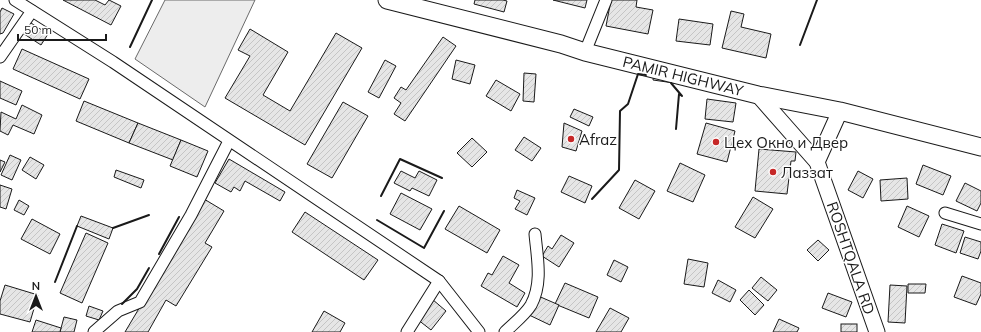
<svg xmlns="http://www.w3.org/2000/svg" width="981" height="332" viewBox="0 0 981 332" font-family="Mulish,sans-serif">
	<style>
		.built { fill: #ededed; stroke: #6a6a6a }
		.building { fill: url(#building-hatch); stroke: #1a1a1a }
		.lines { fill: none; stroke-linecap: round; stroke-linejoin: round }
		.minor-casing { stroke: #1a1a1a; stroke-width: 13 }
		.secondary-casing { stroke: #1a1a1a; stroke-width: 17 }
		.primary-casing { stroke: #1a1a1a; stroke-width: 19 }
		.minor { stroke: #fff; stroke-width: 11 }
		.secondary { stroke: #fff; stroke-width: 15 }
		.primary { stroke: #fff; stroke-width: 17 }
		.wall { stroke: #1a1a1a; stroke-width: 2 }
		.poi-dot { fill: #c62828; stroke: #fff; stroke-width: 1.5 }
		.labels { text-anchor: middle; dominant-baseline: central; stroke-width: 3; stroke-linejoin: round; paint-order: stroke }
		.street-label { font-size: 15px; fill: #1a1a1a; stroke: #fff }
		.poi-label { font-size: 15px; fill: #1a1a1a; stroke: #fff; text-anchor: start }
	</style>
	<defs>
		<pattern id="building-hatch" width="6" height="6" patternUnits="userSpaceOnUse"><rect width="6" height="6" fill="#e6e6e6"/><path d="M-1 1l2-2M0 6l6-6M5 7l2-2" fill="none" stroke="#c5c5c5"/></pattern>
	</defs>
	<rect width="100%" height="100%" fill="#fff"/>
	<path class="built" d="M165,0H255L205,107L135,59Z"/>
	<g class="building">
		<path d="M63,0H95L105,5L109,0L121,6L111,25Z"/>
		<path d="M475,0H503L507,1L504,12L474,4Z"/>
		<path d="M553,0H587L585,8Z"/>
		<path d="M611,0H637L636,7L653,10L648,34L606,26Z"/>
		<path d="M2,8L14,14L3,33L0,34V12Z"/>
		<path d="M731,11L744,14L741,27L771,34L766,58L722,48Z"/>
		<path d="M679,19L713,24L710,45L676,41Z"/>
		<path d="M28,21L48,34L41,45L21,32Z"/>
		<path d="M250,29L288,52L263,95L290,111L336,33L362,48L305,145L225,98L250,56L238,50Z"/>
		<path d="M443,37L456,46L405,121L394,114L401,103L394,98L401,87L406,90Z"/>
		<path d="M22,49L89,79L80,99L13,69Z"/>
		<path d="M385,60L396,66L379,98L368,92Z"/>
		<path d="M456,60L475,65L470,84L452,79Z"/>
		<path d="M654,72L675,75L674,83L653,80Z"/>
		<path d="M524,73L536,74L534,102L523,101Z"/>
		<path d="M496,80L520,94L511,111L486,96Z"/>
		<path d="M0,81L22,91L16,105L0,98Z"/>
		<path d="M707,99L736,103L733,122L705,119Z"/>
		<path d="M84,101L138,123L129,143L76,121Z"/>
		<path d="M343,102L368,116L332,178L307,164Z"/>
		<path d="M22,105L42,115L34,134L13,125L8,135L0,131L1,112L16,119Z"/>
		<path d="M574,109L593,117L589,126L570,117Z"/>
		<path d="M138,123L181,140L173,160L129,143Z"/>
		<path d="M564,123L582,131L576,151L562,147Z"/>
		<path d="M706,123L735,131L727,162L697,154Z"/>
		<path d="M524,137L541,148L532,161L515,150Z"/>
		<path d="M472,138L487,152L472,167L457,153Z"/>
		<path d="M181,140L208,151L197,177L170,166Z"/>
		<path d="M759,149L796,152L795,161H791L787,194L755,191Z"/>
		<path d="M10,155L21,160L12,180L1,175Z"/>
		<path d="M30,157L44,165L36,179L22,170Z"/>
		<path d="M229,159L285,192L280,201L245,181L240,191L234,187L231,192L215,183Z"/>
		<path d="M0,160L5,162L0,172Z"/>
		<path d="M680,163L705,175L693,202L667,191Z"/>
		<path d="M923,165L951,176L943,195L916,184Z"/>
		<path d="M116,170L144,180L141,188L114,177Z"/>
		<path d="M401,171L415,178L419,171L437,180L429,196L412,188L410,191L394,183Z"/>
		<path d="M858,171L873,179L863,198L848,190Z"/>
		<path d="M569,176L592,186L585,203L561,192Z"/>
		<path d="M907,178L908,199L881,201L880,180Z"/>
		<path d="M635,180L655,191L639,219L619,208Z"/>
		<path d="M965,183L981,191V203L977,211L956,201Z"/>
		<path d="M0,185L12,189L6,209L0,207Z"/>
		<path d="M517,190L535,198L527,215L515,209L520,201L514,198Z"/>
		<path d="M401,193L432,209L420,230L390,214Z"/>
		<path d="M753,197L773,209L755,238L735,227Z"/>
		<path d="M204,199L224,211L205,243L212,247L176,306L166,300L148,332H125Z"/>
		<path d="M19,200L29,206L24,215L14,210Z"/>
		<path d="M459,206L500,230L487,253L445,229Z"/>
		<path d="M907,206L929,216L919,237L898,227Z"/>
		<path d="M305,212L378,260L364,280L292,232Z"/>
		<path d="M81,216L113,228L109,239L77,226Z"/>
		<path d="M32,219L60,234L50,254L21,239Z"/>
		<path d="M942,224L964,231L956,253L935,245Z"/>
		<path d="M86,233L108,243L82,303L60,293Z"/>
		<path d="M561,235L574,243L559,267L542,256L548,246L552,249Z"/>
		<path d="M965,237L981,242V251L978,259L960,253Z"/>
		<path d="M818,240L829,250L818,261L807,250Z"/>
		<path d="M503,256L519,265L509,283L525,293L517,307L481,286L488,273L492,275Z"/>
		<path d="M688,259L708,263L704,287L684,284Z"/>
		<path d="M614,260L628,267L621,282L607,275Z"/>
		<path d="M962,276L981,283V294L976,305L954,297Z"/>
		<path d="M761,277L777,290L768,301L752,288Z"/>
		<path d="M718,280L736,290L730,302L712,293Z"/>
		<path d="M565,283L598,297L589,318L555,304Z"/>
		<path d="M908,284H926L925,293H908Z"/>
		<path d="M5,285L38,295L30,322L0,314V301Z"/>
		<path d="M890,285L907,286L905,323L888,322Z"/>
		<path d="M749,290L764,305L755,315L740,300Z"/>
		<path d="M828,293L852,302L846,317L822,308Z"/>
		<path d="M536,295L559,305L550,325L527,314Z"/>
		<path d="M432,299L446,311L431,330L417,319Z"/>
		<path d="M89,306L103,311L99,320L86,316Z"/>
		<path d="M610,308L629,318L621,332H596Z"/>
		<path d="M324,311L345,323L340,332H312Z"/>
		<path d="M64,317L77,320L74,332H60Z"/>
		<path d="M779,319L799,328L797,332H773Z"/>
		<path d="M36,320L61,328L60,332H32Z"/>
		<rect x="841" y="324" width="16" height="8"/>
	</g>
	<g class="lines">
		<defs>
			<g id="minor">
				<path d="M15,0L113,62L439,281L479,332"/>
				<path d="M585,52L606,0"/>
				<path d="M0,57L32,11"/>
				<path d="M945,213L981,224"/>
				<path d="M94,332L118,311L140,302L191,215L229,141"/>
				<path d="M407,332L439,281"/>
				<path d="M505,332C513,324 525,315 531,305C543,283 537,257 535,234"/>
			</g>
			<g id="secondary">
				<path d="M758,95L817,162L877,332"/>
				<path d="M817,162L840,111"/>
			</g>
			<path id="primary" d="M387,0L561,44L585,52L758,95L840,111L981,147"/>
		</defs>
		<use href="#minor" class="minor-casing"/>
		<use href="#secondary" class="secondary-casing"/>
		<use href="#primary" class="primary-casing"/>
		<use href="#minor" class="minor"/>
		<use href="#secondary" class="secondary"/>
		<use href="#primary" class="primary"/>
		<g class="wall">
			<path d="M800,45L817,0"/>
			<path d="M130,47L152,0"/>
			<path d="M671,83L682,96L679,94L676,129"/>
			<path d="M381,196L400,159L442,178"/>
			<path d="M592,199L619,170L620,111L628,104L638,74L646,75"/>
			<path d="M377,220L424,248L444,211"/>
			<path d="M113,228L149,215"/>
			<path d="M159,254L179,217"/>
			<path d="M55,282L77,226"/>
			<path d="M122,304L137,289L149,268"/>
		</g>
	</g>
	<g class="poi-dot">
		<circle cx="571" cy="139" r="4"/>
		<circle cx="716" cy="142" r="4"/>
		<circle cx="773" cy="172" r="4"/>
	</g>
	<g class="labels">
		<g class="street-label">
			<text transform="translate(683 76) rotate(14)">PAMIR HIGHWAY</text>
			<text transform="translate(851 258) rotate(71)">ROSHTQALA RD</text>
		</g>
		<g class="poi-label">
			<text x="579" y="139">Afraz</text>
			<text x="724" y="142">Цех Окно и Двер</text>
			<text x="781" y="172">Лаззат</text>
		</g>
	</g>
	<g transform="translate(36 296)" stroke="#ffffff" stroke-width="3" paint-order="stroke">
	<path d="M0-3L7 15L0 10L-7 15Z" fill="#1a1a1a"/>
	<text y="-6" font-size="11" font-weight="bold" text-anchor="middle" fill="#1a1a1a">N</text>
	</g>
	<path d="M18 34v6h88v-6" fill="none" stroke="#1a1a1a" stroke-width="2"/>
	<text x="24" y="34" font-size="12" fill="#1a1a1a" stroke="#ffffff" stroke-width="3" paint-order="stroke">50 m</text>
</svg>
